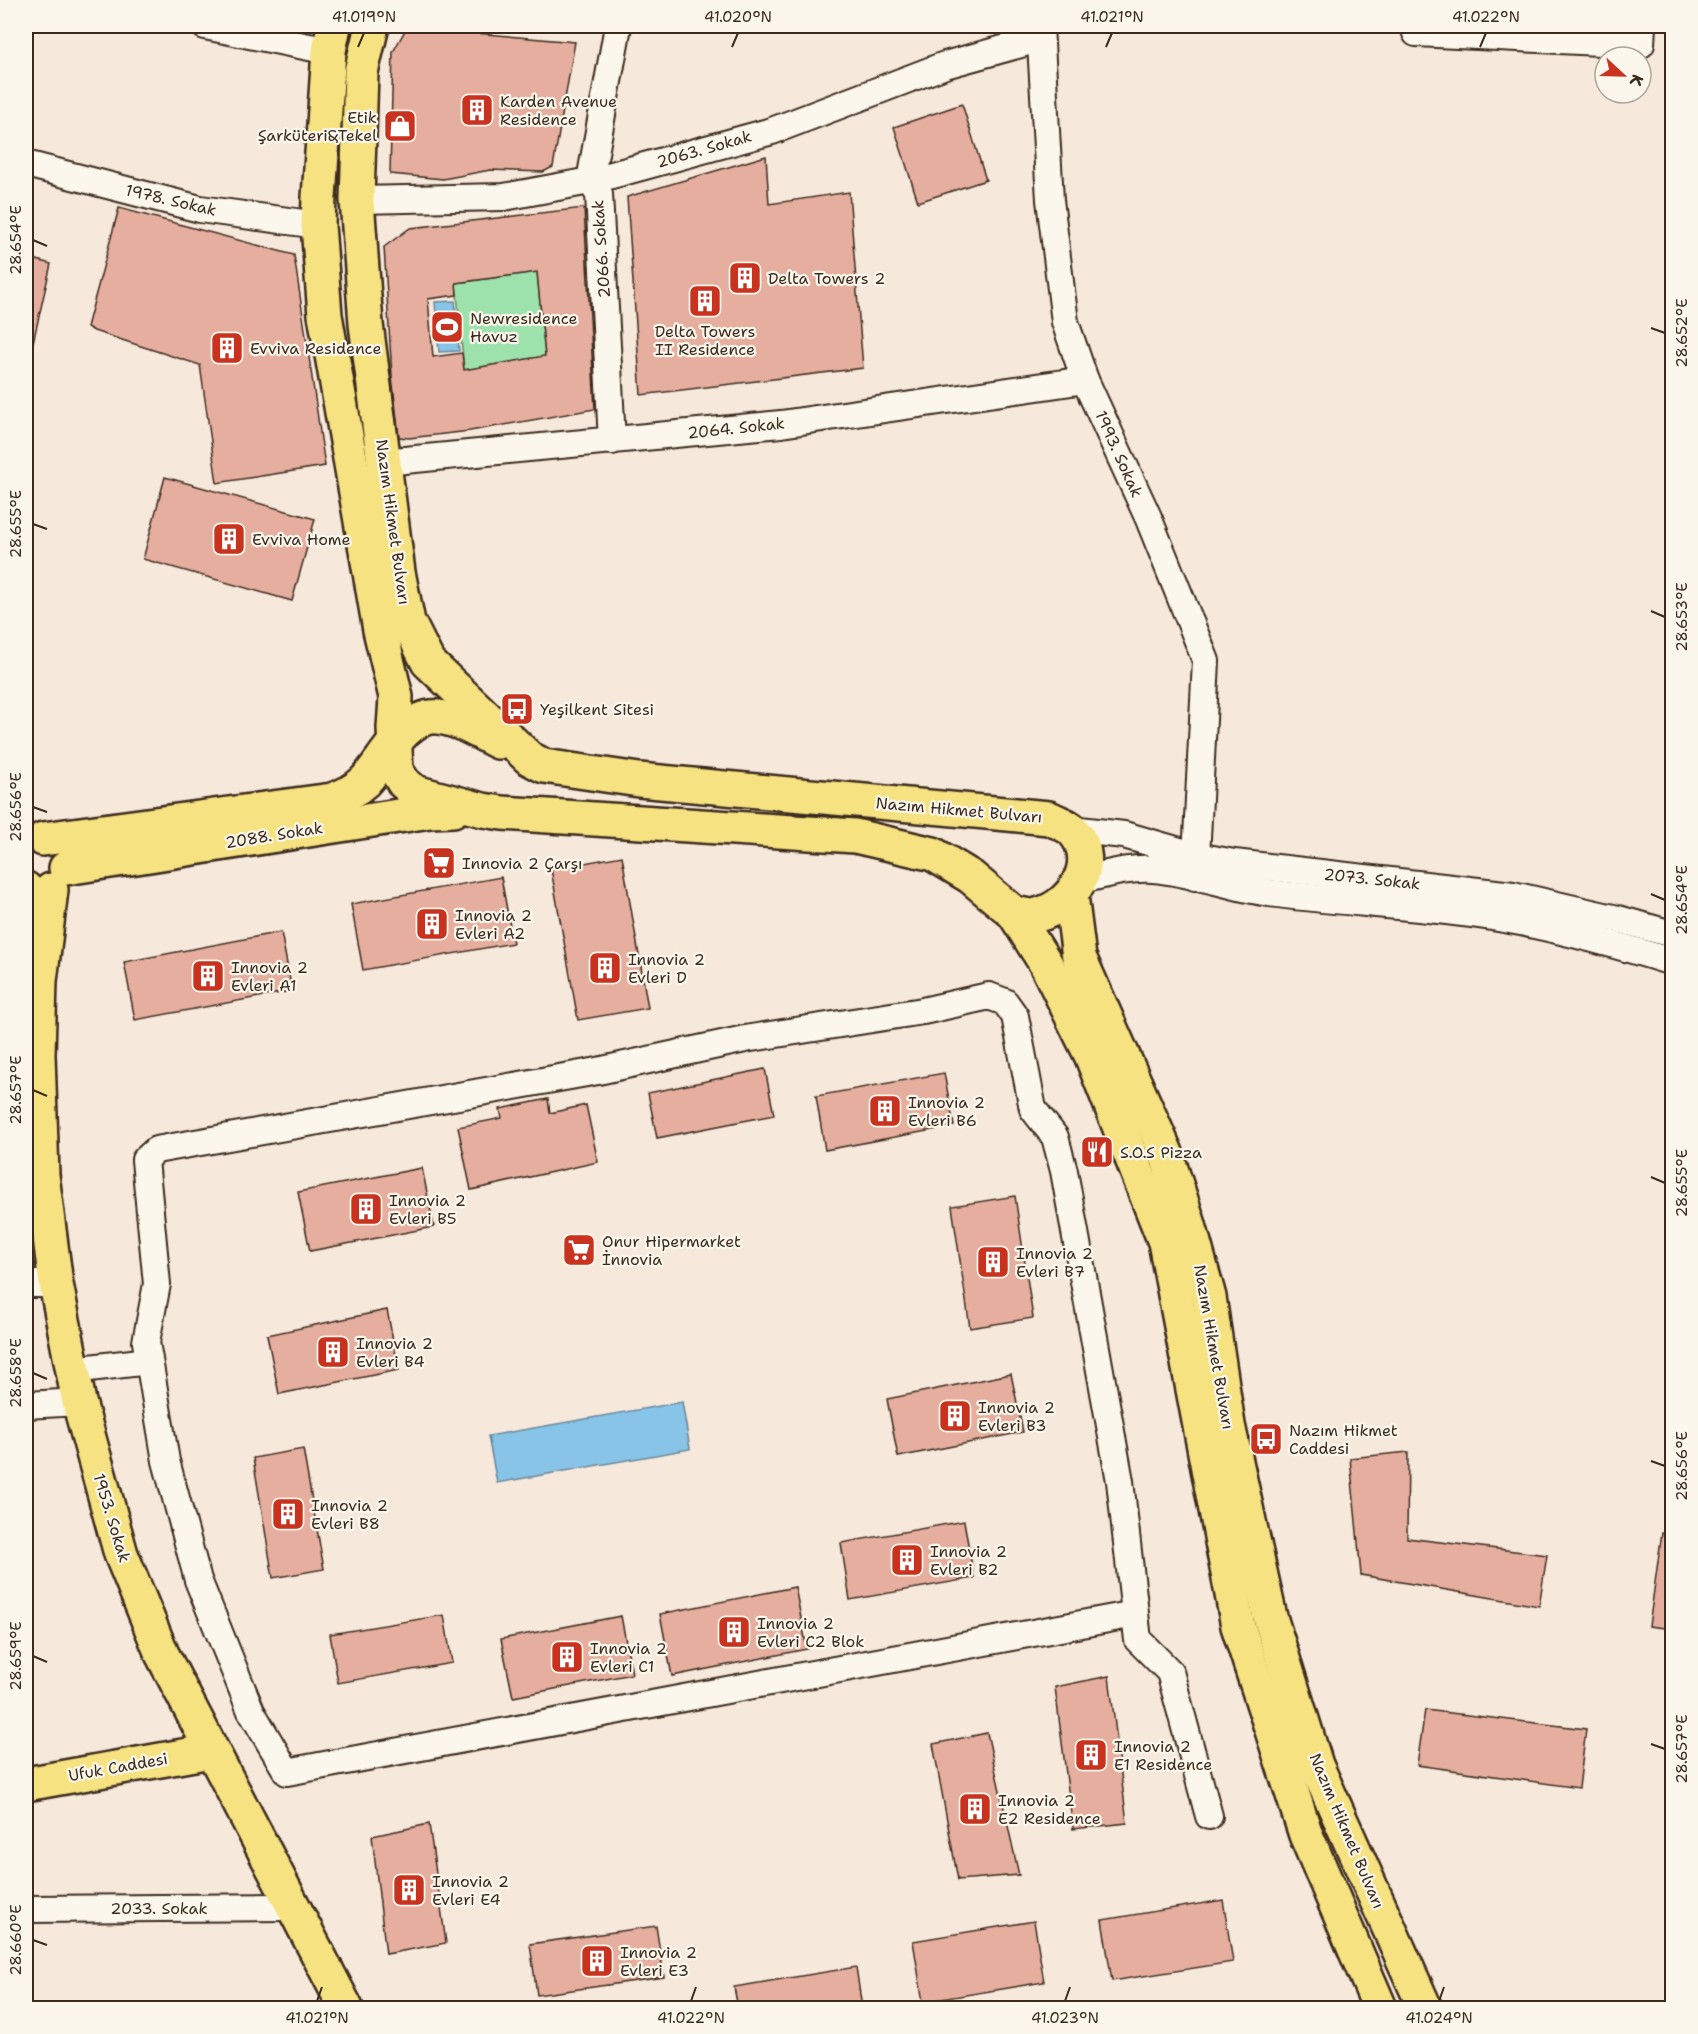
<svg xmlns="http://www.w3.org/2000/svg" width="1698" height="2034" viewBox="0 0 1698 2034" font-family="'Shantell Sans',sans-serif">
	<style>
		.green { fill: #9de1ad; stroke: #6c8666; stroke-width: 1.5 }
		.water { fill: #87c4e7; stroke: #698697; stroke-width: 1.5 }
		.building { fill: #e6ae9e; stroke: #3b2a1e; stroke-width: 1.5; fill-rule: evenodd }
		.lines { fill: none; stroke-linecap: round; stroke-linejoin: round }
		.minor-casing { stroke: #3b2a1e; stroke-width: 30 }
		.major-casing { stroke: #3b2a1e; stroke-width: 38 }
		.minor { stroke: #fbf7ec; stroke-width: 26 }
		.major { stroke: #f6e281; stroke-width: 33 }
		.ticks { fill: none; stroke: #3b2a1e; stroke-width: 2 }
		.labels { text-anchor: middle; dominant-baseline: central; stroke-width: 4.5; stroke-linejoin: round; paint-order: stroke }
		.poi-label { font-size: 16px; fill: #3b2a1e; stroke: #fbf7ec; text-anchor: start }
		.street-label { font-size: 16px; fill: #3b2a1e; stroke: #fbf7ec }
		.neatline { fill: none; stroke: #3b2a1e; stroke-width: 2 }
		.ticks-label { font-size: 15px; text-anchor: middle; fill: #3b2a1e }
	</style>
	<rect width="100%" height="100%" fill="#f7e8dc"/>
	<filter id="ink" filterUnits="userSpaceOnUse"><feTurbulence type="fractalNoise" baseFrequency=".0167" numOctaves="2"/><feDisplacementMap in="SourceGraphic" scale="12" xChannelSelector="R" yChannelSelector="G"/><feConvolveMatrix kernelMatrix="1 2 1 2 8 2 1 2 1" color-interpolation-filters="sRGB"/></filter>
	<g filter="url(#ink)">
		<path class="green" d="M537,272L545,356L464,370L456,283Z"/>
		<g class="water">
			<path d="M455,301L459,351L439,352L435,302Z"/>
			<path d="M682,1402L690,1449L497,1483L488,1436Z"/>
		</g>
		<g class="building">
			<path d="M407,27L575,42L553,167L543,172L490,170L443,179L390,174L393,52Z"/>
			<path d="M962,104L986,180L918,202L894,127Z"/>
			<path d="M766,156L769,204L849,192L863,368L641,395L627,197Z"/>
			<path d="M119,208L294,255L325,466L217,483L200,365L94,331L87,327Z"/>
			<path d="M584,208L595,409L470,431L409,438L399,437L392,376L384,247L410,228ZM537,272L545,356L464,370L462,353L433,357L428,299L457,295L456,283Z"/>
			<path d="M26,257L51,264L32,347L26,346Z"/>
			<path d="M165,477L315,519L292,601L143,559Z"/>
			<path d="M622,856L648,1008L578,1020L551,869Z"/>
			<path d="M501,877L513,943L363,970L351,904Z"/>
			<path d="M281,932L292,991L135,1020L124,962Z"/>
			<path d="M765,1069L774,1115L657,1138L648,1093Z"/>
			<path d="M944,1073L954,1126L825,1150L816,1096Z"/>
			<path d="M548,1099L550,1113L586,1105L598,1162L471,1190L458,1127L502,1118L500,1109Z"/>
			<path d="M422,1168L434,1227L310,1251L298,1192Z"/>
			<path d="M1015,1196L1033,1318L970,1328L952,1206Z"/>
			<path d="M387,1310L399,1370L279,1394L267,1335Z"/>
			<path d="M1011,1374L1023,1432L898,1457L887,1399Z"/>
			<path d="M303,1449L324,1569L273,1578L253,1458Z"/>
			<path d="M1408,1452L1407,1538L1547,1555L1539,1606L1361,1575L1350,1458Z"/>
			<path d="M964,1521L974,1578L850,1600L841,1543Z"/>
			<path d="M1662,1532L1672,1533V1629L1649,1626Z"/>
			<path d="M795,1587L807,1649L672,1676L660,1614Z"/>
			<path d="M444,1615L452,1663L338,1683L330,1634Z"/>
			<path d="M621,1616L632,1674L513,1697L501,1639Z"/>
			<path d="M1109,1676L1127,1823L1073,1829L1055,1687Z"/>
			<path d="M1425,1710L1586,1729L1579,1788L1417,1765Z"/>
			<path d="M987,1733L1019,1875L958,1880L933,1744Z"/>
			<path d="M429,1824L446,1943L386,1954L372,1836Z"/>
			<path d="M1223,1900L1233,1962L1112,1981L1102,1920Z"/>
			<path d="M1034,1921L1044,1982L923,2002L913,1941Z"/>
			<path d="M656,1926L664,1977L537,1995L530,1944Z"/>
			<path d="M856,1967L862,2008H738L734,1987Z"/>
		</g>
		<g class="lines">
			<defs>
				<g id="minor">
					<path d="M205,26L329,51"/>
					<path d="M1040,26L1050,200L1065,322L1085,380L1148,517L1206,661L1195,877"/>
					<path d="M1416,26V33L1641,44L1642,26"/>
					<path d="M26,164L200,209L318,225"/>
					<path d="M357,200L504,197L590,181L772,131L945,65L1039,39"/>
					<path d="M612,441L599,194L590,181L618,26"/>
					<path d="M384,462L781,424L1085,380"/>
					<path d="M1071,829L1124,835L1197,856L1234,863L1513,895L1618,919L1672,934"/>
					<path d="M1081,880C1105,875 1129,867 1153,869C1192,872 1230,887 1269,893C1338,902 1408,905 1478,915C1544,924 1609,942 1672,962"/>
					<path d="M26,1284H56"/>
					<path d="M72,1370L149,1361"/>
					<path d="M26,1405L79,1402"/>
					<path d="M1135,1614L287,1772L251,1711L198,1580L166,1461L146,1342L157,1284L145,1160L156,1150L598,1071L745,1039L923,1011L989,996L1005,1002L1015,1016L1033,1109L1055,1137L1064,1171L1120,1481L1138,1640L1170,1672L1209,1816"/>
					<path d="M26,1909L293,1907"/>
				</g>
				<g id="major">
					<path d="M334,26L329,51L319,197L318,225L325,315L380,630L396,697L394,728L396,770L404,783L415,792L483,810L502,813L855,836L933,854L971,877L1014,913L1046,964L1091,1055L1165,1242L1238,1626L1306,1835L1380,2008"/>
					<path d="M372,26L361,72L357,200L366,324L398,572L408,622L428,662L529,758L544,766L639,780L1049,818C1057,822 1068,825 1074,832C1101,863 1072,907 1037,915C1030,917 1021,914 1014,913"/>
					<path d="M43,839L332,800C344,796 354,791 364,782C384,762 404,714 438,717C459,719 480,733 498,742"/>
					<path d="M66,868L430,811L453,810"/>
					<path d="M26,889L34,943"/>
					<path d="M51,890L40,981L38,1055L42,1175L56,1284L79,1402L121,1554L162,1654L346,2008"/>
					<path d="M1071,895L1079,957L1166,1153L1189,1225L1209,1297L1228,1425L1270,1617L1316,1765L1425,2008"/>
					<path d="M26,1784L211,1751"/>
				</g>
			</defs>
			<use href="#minor" class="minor-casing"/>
			<use href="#major" class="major-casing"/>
			<use href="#minor" class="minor"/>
			<use href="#major" class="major"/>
		</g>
	</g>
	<path class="ticks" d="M358,47L364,33M732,47L738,33M1106,47L1112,33M1480,47L1486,33M33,240L47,246M1651,328L1665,333M33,524L47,529M1651,611L1665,617M33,807L47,812M1651,894L1665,900M33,1090L47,1096M1651,1177L1665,1183M33,1373L47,1379M1651,1461L1665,1466M33,1656L47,1662M1651,1744L1665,1749M33,1940L47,1945M317,2001L322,1987M691,2001L696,1987M1065,2001L1070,1987M1439,2001L1444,1987"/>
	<defs>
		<symbol id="building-square" viewBox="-11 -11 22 22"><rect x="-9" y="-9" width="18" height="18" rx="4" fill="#c8321e" stroke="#fbf7ec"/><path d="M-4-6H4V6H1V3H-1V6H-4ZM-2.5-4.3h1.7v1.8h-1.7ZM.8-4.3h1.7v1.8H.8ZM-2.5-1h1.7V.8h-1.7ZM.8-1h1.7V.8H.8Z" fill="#fff"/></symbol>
		<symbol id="shop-square" viewBox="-11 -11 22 22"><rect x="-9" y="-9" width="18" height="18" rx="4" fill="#c8321e" stroke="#fbf7ec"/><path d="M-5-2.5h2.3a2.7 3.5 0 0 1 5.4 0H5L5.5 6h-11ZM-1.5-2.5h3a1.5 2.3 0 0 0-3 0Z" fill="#fff"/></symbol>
		<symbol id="stadium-square" viewBox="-11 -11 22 22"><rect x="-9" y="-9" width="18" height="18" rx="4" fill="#c8321e" stroke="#fbf7ec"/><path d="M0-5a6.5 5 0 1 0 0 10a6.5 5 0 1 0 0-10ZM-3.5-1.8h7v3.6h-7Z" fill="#fff"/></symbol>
		<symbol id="bus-square" viewBox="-11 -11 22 22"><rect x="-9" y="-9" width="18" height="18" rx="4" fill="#c8321e" stroke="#fbf7ec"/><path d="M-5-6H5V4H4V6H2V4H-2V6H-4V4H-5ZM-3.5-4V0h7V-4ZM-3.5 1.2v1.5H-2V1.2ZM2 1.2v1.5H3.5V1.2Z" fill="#fff"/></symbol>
		<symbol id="supermarket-square" viewBox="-11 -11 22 22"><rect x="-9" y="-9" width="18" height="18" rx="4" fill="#c8321e" stroke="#fbf7ec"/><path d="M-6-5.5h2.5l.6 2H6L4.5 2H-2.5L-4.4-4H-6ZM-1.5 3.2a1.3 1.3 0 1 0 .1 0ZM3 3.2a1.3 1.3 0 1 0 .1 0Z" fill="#fff"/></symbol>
		<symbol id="restaurant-square" viewBox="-11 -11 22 22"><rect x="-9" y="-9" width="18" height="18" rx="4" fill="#c8321e" stroke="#fbf7ec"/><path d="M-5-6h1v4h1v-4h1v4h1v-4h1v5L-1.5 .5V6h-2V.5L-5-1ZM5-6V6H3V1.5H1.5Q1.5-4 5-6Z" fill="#fff"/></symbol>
	</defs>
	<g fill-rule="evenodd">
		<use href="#building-square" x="458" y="91" width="38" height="38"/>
		<use href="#shop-square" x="381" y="107" width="38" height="38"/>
		<use href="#building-square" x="726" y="259" width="38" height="38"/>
		<use href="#building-square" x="686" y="282" width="38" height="38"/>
		<use href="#stadium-square" x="428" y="308" width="38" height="38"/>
		<use href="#building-square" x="208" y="329" width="38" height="38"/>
		<use href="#building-square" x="210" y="520" width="38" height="38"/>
		<use href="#bus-square" x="498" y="690" width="38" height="38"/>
		<use href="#supermarket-square" x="420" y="844" width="38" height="38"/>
		<use href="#building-square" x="413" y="905" width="38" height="38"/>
		<use href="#building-square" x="586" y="949" width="38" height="38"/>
		<use href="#building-square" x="189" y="957" width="38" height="38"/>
		<use href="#building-square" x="866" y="1092" width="38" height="38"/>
		<use href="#restaurant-square" x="1078" y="1133" width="38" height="38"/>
		<use href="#building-square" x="347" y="1190" width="38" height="38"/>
		<use href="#supermarket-square" x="560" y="1231" width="38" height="38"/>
		<use href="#building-square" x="974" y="1243" width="38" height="38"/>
		<use href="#building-square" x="314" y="1333" width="38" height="38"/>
		<use href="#building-square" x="936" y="1397" width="38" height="38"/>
		<use href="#bus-square" x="1247" y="1420" width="38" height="38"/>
		<use href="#building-square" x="269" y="1495" width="38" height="38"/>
		<use href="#building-square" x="888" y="1541" width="38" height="38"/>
		<use href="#building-square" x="715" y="1613" width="38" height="38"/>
		<use href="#building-square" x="548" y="1638" width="38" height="38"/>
		<use href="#building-square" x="1072" y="1736" width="38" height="38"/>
		<use href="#building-square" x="956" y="1790" width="38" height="38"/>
		<use href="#building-square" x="390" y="1871" width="38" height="38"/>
		<use href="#building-square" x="578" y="1942" width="38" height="38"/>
	</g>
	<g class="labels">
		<g class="poi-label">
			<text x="500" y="101">Karden Avenue<tspan x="500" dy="18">Residence</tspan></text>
			<text x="377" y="117" text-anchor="end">Etik<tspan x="377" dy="18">Şarküteri&amp;Tekel</tspan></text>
			<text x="768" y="278">Delta Towers 2</text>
			<text x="470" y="318">Newresidence<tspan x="470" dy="18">Havuz</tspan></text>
			<text x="705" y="331" text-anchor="middle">Delta Towers<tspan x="705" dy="18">II Residence</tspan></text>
			<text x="250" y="348">Evviva Residence</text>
			<text x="252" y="539">Evviva Home</text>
			<text x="540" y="709">Yeşilkent Sitesi</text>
			<text x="462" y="863">Innovia 2 Çarşı</text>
			<text x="455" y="915">Innovia 2<tspan x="455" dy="18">Evleri A2</tspan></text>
			<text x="628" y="959">Innovia 2<tspan x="628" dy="18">Evleri D</tspan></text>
			<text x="231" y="967">Innovia 2<tspan x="231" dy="18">Evleri A1</tspan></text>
			<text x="908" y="1102">Innovia 2<tspan x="908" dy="18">Evleri B6</tspan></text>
			<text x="1120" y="1152">S.O.S Pizza</text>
			<text x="389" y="1200">Innovia 2<tspan x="389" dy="18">Evleri B5</tspan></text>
			<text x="602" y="1241">Onur Hipermarket<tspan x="602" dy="18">İnnovia</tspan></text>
			<text x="1016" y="1253">Innovia 2<tspan x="1016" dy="18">Evleri B7</tspan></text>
			<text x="356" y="1343">Innovia 2<tspan x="356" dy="18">Evleri B4</tspan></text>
			<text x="978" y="1407">Innovia 2<tspan x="978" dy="18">Evleri B3</tspan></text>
			<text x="1289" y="1430">Nazım Hikmet<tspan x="1289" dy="18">Caddesi</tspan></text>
			<text x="311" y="1505">Innovia 2<tspan x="311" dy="18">Evleri B8</tspan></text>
			<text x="930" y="1551">Innovia 2<tspan x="930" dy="18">Evleri B2</tspan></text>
			<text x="757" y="1623">Innovia 2<tspan x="757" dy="18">Evleri C2 Blok</tspan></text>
			<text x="590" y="1648">Innovia 2<tspan x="590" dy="18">Evleri C1</tspan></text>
			<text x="1114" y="1746">Innovia 2<tspan x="1114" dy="18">E1 Residence</tspan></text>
			<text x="998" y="1800">Innovia 2<tspan x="998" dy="18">E2 Residence</tspan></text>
			<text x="432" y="1881">Innovia 2<tspan x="432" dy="18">Evleri E4</tspan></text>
			<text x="620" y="1952">Innovia 2<tspan x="620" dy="18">Evleri E3</tspan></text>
		</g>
		<g class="street-label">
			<text transform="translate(704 149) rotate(-16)">2063. Sokak</text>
			<text transform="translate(171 200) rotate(13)">1978. Sokak</text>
			<text transform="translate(601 249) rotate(-94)">2066. Sokak</text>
			<text transform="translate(736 428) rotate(-6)">2064. Sokak</text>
			<text transform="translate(1119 454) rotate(66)">1993. Sokak</text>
			<text transform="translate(393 522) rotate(82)">Nazım Hikmet Bulvarı</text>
			<text transform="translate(959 810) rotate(5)">Nazım Hikmet Bulvarı</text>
			<text transform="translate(274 835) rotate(-9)">2088. Sokak</text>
			<text transform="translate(1372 879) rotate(6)">2073. Sokak</text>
			<text transform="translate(1214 1347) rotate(80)">Nazım Hikmet Bulvarı</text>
			<text transform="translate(112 1518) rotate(73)">1953. Sokak</text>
			<text transform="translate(118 1767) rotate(-10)">Ufuk Caddesi</text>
			<text transform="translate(1347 1831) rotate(67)">Nazım Hikmet Bulvarı</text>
			<text x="159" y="1908">2033. Sokak</text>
		</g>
	</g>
	<rect width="1698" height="2034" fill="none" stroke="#fbf7ec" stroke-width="66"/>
	<g transform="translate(1623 75) rotate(112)"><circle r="28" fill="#fbf7ec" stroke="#aea59a" stroke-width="1.5"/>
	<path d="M0-4.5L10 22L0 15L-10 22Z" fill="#c8321e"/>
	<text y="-9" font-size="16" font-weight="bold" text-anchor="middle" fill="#3b2a1e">K</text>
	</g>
	<rect x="33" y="33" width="1632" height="1968" class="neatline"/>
	<g class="ticks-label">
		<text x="364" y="22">41.019°N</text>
		<text x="738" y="22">41.020°N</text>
		<text x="1112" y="22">41.021°N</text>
		<text x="1486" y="22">41.022°N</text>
		<text transform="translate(16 240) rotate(-90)" y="5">28.654°E</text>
		<text transform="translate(1682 333) rotate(-90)" y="5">28.652°E</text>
		<text transform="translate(16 524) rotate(-90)" y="5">28.655°E</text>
		<text transform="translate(1682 617) rotate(-90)" y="5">28.653°E</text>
		<text transform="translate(16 807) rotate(-90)" y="5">28.656°E</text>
		<text transform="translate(1682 900) rotate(-90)" y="5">28.654°E</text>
		<text transform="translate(16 1090) rotate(-90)" y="5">28.657°E</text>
		<text transform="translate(1682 1183) rotate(-90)" y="5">28.655°E</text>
		<text transform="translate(16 1373) rotate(-90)" y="5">28.658°E</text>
		<text transform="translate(1682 1466) rotate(-90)" y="5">28.656°E</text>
		<text transform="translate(16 1656) rotate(-90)" y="5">28.659°E</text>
		<text transform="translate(1682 1749) rotate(-90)" y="5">28.657°E</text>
		<text transform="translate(16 1940) rotate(-90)" y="5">28.660°E</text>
		<text x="317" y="2023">41.021°N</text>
		<text x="691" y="2023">41.022°N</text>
		<text x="1065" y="2023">41.023°N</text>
		<text x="1439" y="2023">41.024°N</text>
	</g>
</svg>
